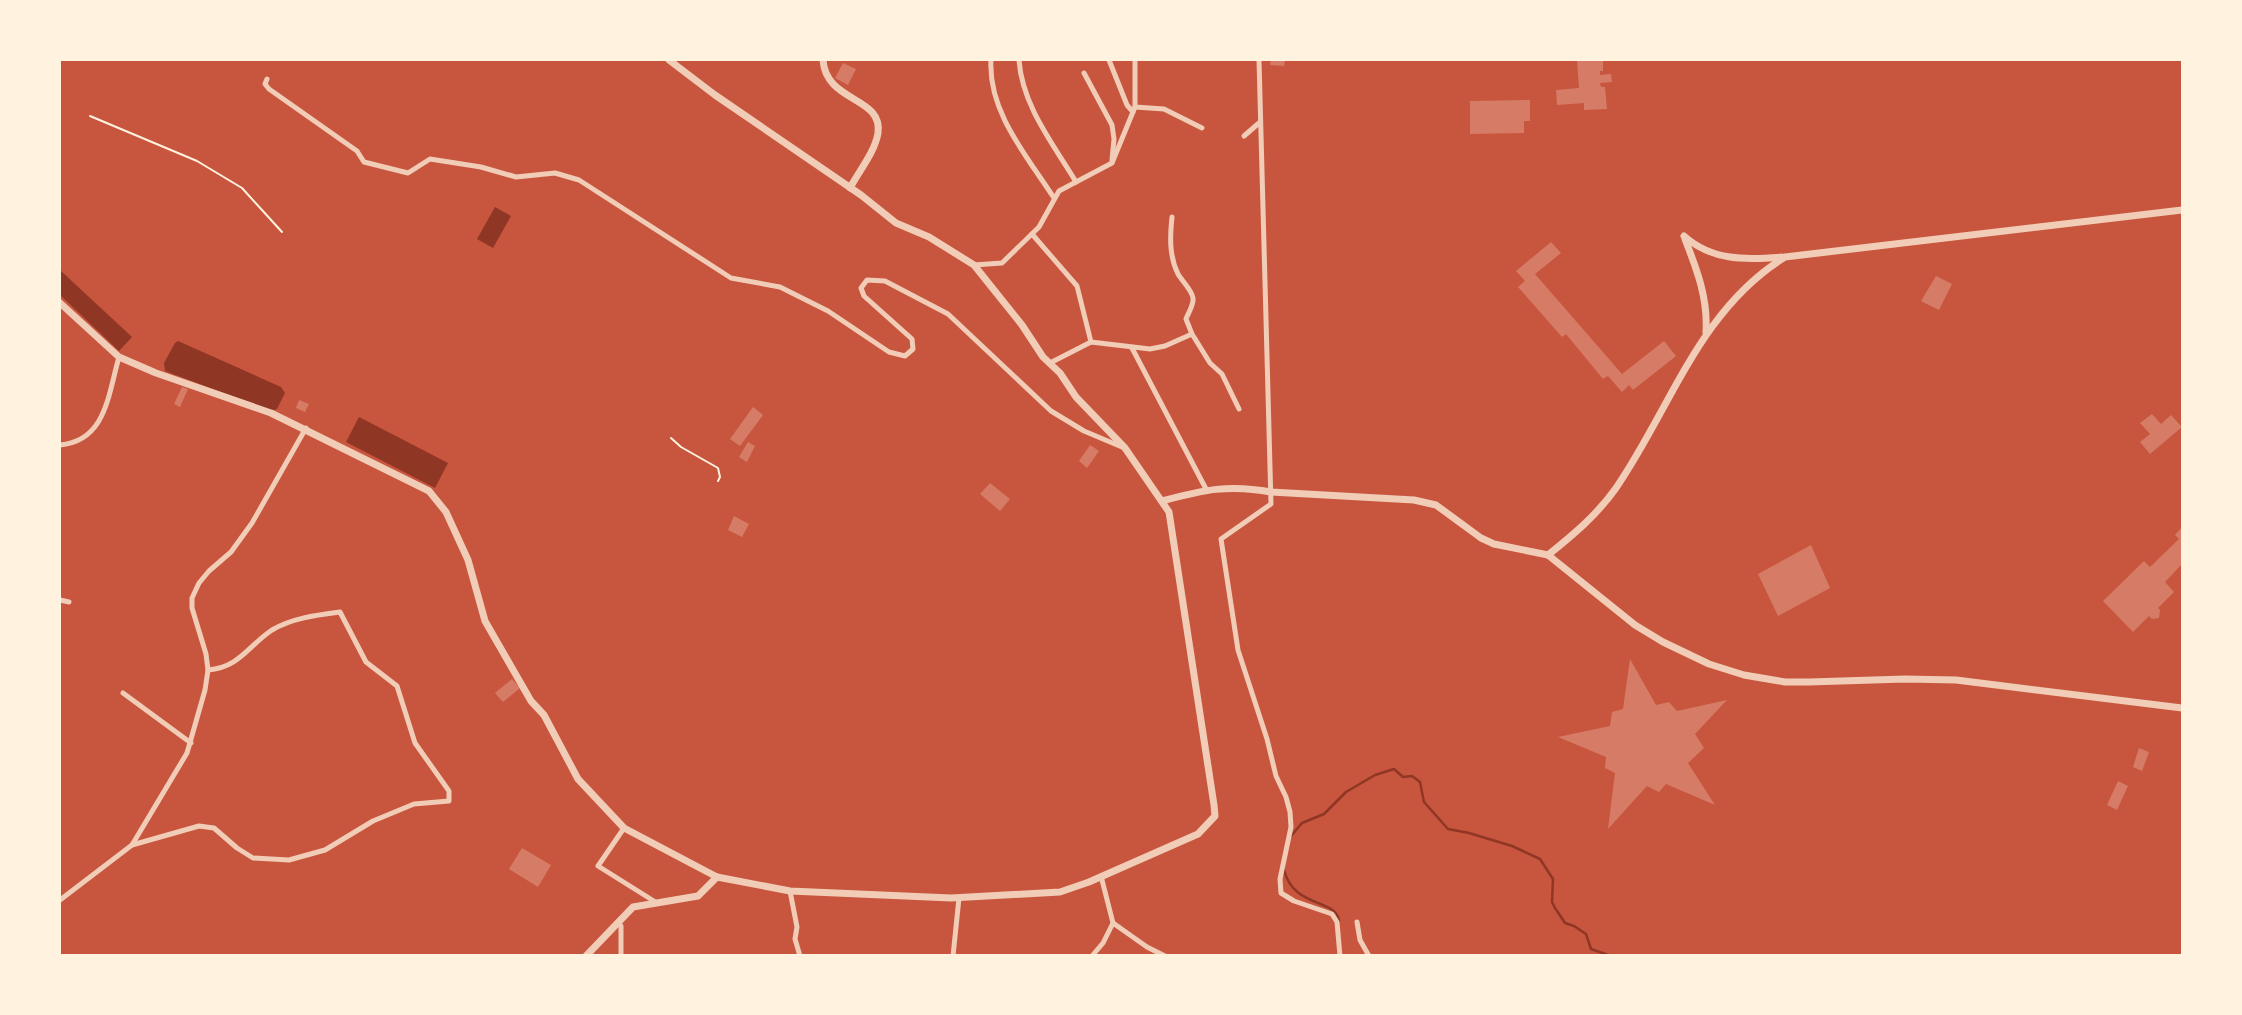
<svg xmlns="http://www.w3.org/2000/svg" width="2242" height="1015" viewBox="0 0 2242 1015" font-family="Georgia,serif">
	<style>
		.water { fill: #8f3625 }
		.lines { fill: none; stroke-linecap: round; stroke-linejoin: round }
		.stream { stroke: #8f3625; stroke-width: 2.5 }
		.building { fill: #d67c66 }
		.path { stroke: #fff3e0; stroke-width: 2 }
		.minor { stroke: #f1ccb7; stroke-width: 5 }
		.tertiary { stroke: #f1ccb7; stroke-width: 7 }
	</style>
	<rect width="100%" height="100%" fill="#c8553d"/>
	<g class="water">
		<path d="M495,207L511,216L493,248L477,239Z"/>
		<path d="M61,271L132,337L119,351L60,295Z"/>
		<path d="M178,341L281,387L285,393L277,409L271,411L165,371L164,363L175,343Z"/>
		<path d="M359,417L448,463L435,488L346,442Z"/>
	</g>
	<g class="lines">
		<g class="stream">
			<path d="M1291,836L1302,823L1324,814L1346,792L1375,775L1394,769L1403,777L1412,776L1420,782L1424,802L1448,829L1469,833L1512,846L1540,859L1553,879L1552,902L1555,908L1565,923L1574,926L1586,934L1591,949L1611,956"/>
			<path d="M1284,870C1294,909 1336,898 1339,921"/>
		</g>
	</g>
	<g class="building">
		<path d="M1271,60H1285L1284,66L1270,65Z"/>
		<path d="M1577,60H1603V71H1600V75L1611,74L1612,82L1600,83L1601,87H1605L1607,109L1584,110V103L1557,105L1556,90L1579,88Z"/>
		<path d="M843,63L856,69L848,85L835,78Z"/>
		<path d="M1530,100V121H1524V133L1470,134V101Z"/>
		<path d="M1551,242L1561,253L1535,274L1622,374L1664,341L1676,356L1633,390L1629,385L1622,392L1608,376L1603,379L1566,334L1562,337L1518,287L1525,281L1516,271Z"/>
		<path d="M1936,276L1952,284L1939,310L1921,301Z"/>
		<path d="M182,387L188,389L180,407L174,404Z"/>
		<path d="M299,400L309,404L305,412L296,408Z"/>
		<path d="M753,407L763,415L740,446L730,439Z"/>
		<path d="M2152,414L2161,424L2171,415L2182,427L2150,454L2140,442L2150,434L2140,423Z"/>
		<path d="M748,442L755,446L747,462L739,457Z"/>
		<path d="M1090,445L1099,451L1087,468L1079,461Z"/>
		<path d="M990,483L1010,499L1000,511L980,494Z"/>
		<path d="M734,516L749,524L742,537L728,530Z"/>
		<path d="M2182,527V564L2165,582L2174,592L2158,608L2160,610L2159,618L2152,619L2149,616L2133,632L2103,601L2144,561L2150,567L2179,539L2175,535Z"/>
		<path d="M1811,545L1830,588L1778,616L1758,574Z"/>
		<path d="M1630,659L1656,705L1669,702L1677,711L1727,700L1695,734L1704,748L1688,763L1715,805L1666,784L1659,792L1647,786L1608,829L1615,773L1605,768L1606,757L1558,737L1610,726L1612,712L1623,709Z"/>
		<path d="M512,679L520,688L503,702L495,693Z"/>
		<path d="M2139,748L2149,752L2142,771L2133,767Z"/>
		<path d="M2118,781L2128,786L2117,810L2107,805Z"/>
		<path d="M522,848L551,865L538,887L509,869Z"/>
	</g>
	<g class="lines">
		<g class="path">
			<path d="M90,116L197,161L242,188L282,232"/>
			<path d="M671,438L681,447L718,468L720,477L718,481"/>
		</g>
		<g class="minor">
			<path d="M991,60C988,112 1027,156 1054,198"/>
			<path d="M1019,60C1022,105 1053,144 1076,182"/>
			<path d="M1109,60L1127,105L1133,112"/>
			<path d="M1259,60L1271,504L1221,539L1238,650L1267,739L1276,776L1286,797L1290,812L1291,827L1280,879L1281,893L1294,901L1332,914L1337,922L1340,956"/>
			<path d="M1084,73L1112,125L1114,139L1112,160"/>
			<path d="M267,79L265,84L269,89L357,151L364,162L408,173L430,159L481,167L516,177L555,173L579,180L731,278L780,287L828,311L889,352L905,356L913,349L912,339L864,296L861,288L867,280L885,281L948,314L1051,411L1084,431L1122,447"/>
			<path d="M1135,107L1164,109L1202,128"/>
			<path d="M1244,136L1259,123"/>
			<path d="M1172,217C1170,236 1169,256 1178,274C1182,281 1192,290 1193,298C1194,305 1188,313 1186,319L1192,334L1210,363L1222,374L1239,409"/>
			<path d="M1032,234L1077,286L1091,342"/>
			<path d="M974,265L1002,263L1039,227L1059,191L1112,163L1135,107V60"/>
			<path d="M1132,348L1206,489"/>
			<path d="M1050,363L1091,342L1150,349L1165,346L1192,334"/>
			<path d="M60,445C106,441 108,395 119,357"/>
			<path d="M60,600L69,602"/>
			<path d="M123,693L191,743"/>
			<path d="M624,828L598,866L657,903"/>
			<path d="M132,845L199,826L214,828L237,848L253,858L289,860L325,850L373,821L414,804L449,801V791L415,743L397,686L366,662L340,612C317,615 292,618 272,630C248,646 240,667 208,670"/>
			<path d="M790,891L797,927L795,939L800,956"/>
			<path d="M60,900L132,845L187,753L205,690L208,670L206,654L192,608V598L199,583L209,571L231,552L252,523L306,428"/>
			<path d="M618,922L621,926V956"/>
			<path d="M1357,922L1360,940L1369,956"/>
			<path d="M1113,923L1147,947L1165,956"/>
			<path d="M953,956L959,898"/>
			<path d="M1092,956L1103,943L1113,923L1101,876"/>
		</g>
		<g class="tertiary">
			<path d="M823,60C826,103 883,96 878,133C875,152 859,171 850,188"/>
			<path d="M1684,236C1712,261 1746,260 1782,257"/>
			<path d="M1685,239C1697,270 1708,298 1706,332"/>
			<path d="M60,303L119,357L156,373L271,413L429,491L446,512L468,560L485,621L531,701L544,715L578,779L624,828L717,877L790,891L951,898L1060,892L1089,882L1198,834L1215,816L1214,805L1169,512L1125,448L1076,397L1060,373L1043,357L1022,325L974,265L929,237L896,223L861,195L715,95L669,60"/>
			<path d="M1162,501C1203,490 1229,484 1271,492L1414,500L1436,505L1481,538L1494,544L1548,555L1635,625L1663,642L1709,664L1744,675L1785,682H1809L1905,679L1956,680L2182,708"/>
			<path d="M1548,555C1573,535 1597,515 1616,488C1671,408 1699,310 1785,257L2182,210"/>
			<path d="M586,956L633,907L698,896L717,877"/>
		</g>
	</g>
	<rect width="2242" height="1015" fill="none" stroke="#fff3e0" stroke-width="122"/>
</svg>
